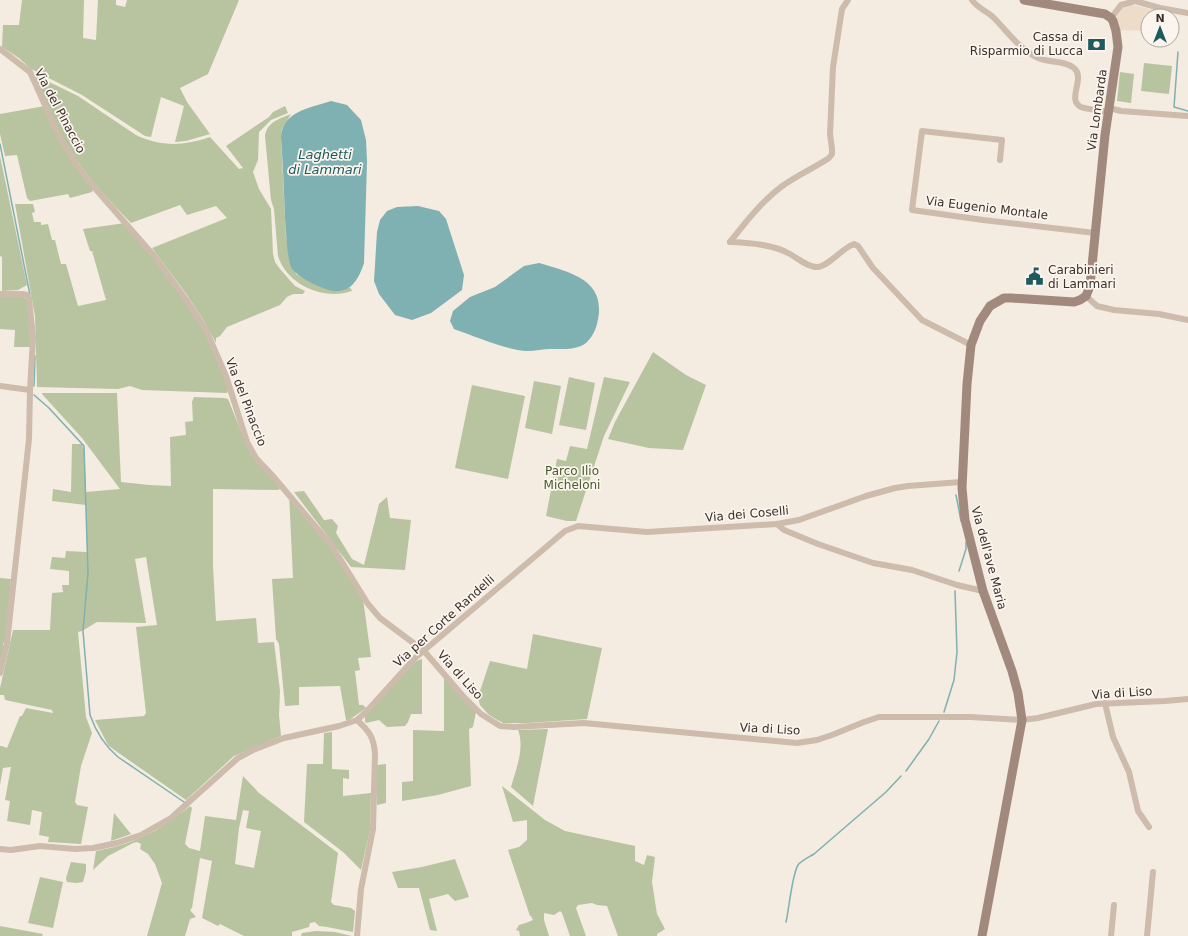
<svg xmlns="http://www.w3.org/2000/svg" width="1188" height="936" viewBox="0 0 1188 936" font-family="'DejaVu Sans',sans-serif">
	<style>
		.green { fill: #b8c4a0; fill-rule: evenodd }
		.plaza { fill: #ecdcc8 }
		.water { fill: #7fb0b2 }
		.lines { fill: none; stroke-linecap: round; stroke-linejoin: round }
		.stream { stroke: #7fb0b2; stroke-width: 1.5 }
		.street { stroke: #cdbbac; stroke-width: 6 }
		.secondary { stroke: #a18a7d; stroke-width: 9 }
		.labels { text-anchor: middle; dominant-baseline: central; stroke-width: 3.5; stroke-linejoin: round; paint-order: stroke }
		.poi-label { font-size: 12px; fill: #3b302b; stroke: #fbf5ee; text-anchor: end }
		.street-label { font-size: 12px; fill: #3b302b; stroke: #fbf5ee }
		.park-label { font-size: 12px; fill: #4a5a2e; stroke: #fbf5ee }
		.water-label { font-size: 13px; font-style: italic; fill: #1f5a5e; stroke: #fbf5ee }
	</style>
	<rect width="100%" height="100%" fill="#f4ebe1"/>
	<g class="green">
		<path d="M22,0H84L83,38L96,40L98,0H116V5L125,7L127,0H239L208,74L180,88L187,102L210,134L186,141L175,142L184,106L161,97L151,137L145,136L82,95L31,69L19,58L2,47L3,25H19Z"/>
		<path d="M1144,63L1172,66L1169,94L1141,91Z"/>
		<path d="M1120,72L1134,74L1131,103L1117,101Z"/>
		<path d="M35,75L78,96L136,135C161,147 184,146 210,137L239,169L243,168L226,146L269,117L273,112L285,106L288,113L271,120L259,132L258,160L253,172L259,189L271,209L273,254L275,262L280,269L295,286L305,291L303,294H293L287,297L280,305L227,327L220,336L216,338V343L204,321L187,295L152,248L227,218L216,206L187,215L180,205L131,223C106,197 80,170 62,137C52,118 44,98 35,79Z"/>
		<path d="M45,106L93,189L92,192L70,198L68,194L30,201L27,198L17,155L5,156L0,134V114Z"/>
		<path d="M291,114L282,129L281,138L286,237L296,274L304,278L349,288L350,287L352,291C324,301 287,285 278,256L274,209L271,200L265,136C267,122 279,119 291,114Z"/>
		<path d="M0,156L27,285L18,290L2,291V257L0,256Z"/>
		<path d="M15,204H33L35,212L32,213L34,222H41V225L48,224L52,240H55L61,264H66L78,306L106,300L92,251H90L83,229L125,223L159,266L203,328L224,378L228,390L227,393L142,390L130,386L118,389L37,387L35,316Z"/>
		<path d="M0,295L23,296L27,300L31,347H14L15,330L0,329Z"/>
		<path d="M653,352L686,375L706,385L683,450L649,448L608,439L615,422Z"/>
		<path d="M569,377L595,383L586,430L559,425Z"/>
		<path d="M604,377L630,382L604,436L576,521H567L546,516L557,459L566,461L570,446L587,449Z"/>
		<path d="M534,381L561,386L552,434L525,428Z"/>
		<path d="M472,385L525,396L508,479L455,468Z"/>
		<path d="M42,393H117L121,482L149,485L171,486L170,437L186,435L185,422L193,421L192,402L194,397L224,398L228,399L244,439L281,487L280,489L278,490L213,489V566L216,621L256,618L258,643L274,642L280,691L279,715L281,736L234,756L186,800L113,749L108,745L95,720L144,716L146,713L136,627L157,625L146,557L135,559L146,623L97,622L82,631L78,632L86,717L92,733L81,766L75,802L77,805L88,807L81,844L48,842L49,837L39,835L42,812L32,810L30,825L7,821L10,801L5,800L11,767L3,768L0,785V746H2L7,748L20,716H22L26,708L53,713L52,710L5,700L4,695H0V688L13,630H50L52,593L63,592L62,585H69V571L50,569L52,557L65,558L66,551L87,552L86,505L52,501L53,489L71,492L72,444H82L84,450L86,492L120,489L82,438L42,394Z"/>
		<path d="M304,491L324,520L332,519L338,526L336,533L352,559L364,565L379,504L387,497L390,518L411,520L405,570L351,567L294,492Z"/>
		<path d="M289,493L333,549L363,599L371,657L358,658L360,670L355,671L359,705H363L366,708L349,720H346L340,686L299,687V705L285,706L279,644L276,639L272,579L293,578Z"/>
		<path d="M0,578L11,579L5,643H3L4,649L0,660Z"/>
		<path d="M533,634L602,648L587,719L528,723H503L494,718L488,714L480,705L478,697L490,661L527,669Z"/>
		<path d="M422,659V714H411L408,722L405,726L387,727L379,720L366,723L365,721V716L416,661Z"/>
		<path d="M444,677L476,712L473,727L469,729L471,786L438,795L402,801V782L413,781V730L444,731Z"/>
		<path d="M548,729L533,806L511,787C516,769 525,748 518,730Z"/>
		<path d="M332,732V769L349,770V779L343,778V796L371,793L370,830L361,870L343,852L304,822L307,764H323L324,733Z"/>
		<path d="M386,764V803L377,805V765Z"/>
		<path d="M243,776L259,793L338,853L331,902L334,905L351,908L355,911L353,932L327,927L319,926L315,922L310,923L309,927L292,932V936H244L220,924L218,926L202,918L212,861L200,858L192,908L190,910L196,917L190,919L185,936H147L162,883L155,864L148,854L140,849L141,844L137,842L133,843L108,856L93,870L96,851C135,844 159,831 190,806L192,808L185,844L189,848L200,851L205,816L236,820ZM243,810L249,811L246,828L261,831L254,868L235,864L239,828Z"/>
		<path d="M502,786L545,820L565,831L635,846V861L644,865L647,855L655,857L652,882L657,914L665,929L657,934V936H618L607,906L597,905L592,903L578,905L576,908L586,936H570L562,913L560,911L554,915L544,913V920L549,936H520L519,931L516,930L519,925L526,923L533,920L531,916H530L508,850L519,847L527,840V820L513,822Z"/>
		<path d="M114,813L131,834L111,841Z"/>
		<path d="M455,859L469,897L455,901L448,894L429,899L437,931L430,930L419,888H398L392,872L422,867Z"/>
		<path d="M71,862L86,864V871L83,882L76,883L67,882L66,878Z"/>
		<path d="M40,877L63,882L53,928L28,923Z"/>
		<path d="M0,926L43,934L42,936H0Z"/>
		<path d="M316,931L335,932L352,936H301L302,933Z"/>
	</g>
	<path class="plaza" d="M1132,5L1159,11V16L1146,15L1143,31L1119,30L1116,18L1118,12L1122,8Z"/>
	<g class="water">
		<path d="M331,101L347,105L361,120L366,140L367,162L364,263C359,278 352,293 333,291C322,289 296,277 291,267C287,256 286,230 285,218C284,192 283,165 281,138C282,111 310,108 331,101Z"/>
		<path d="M418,206L439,211L446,219L464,275L462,290L431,313L412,320L395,315L379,294L374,281L377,232L380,220L387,211L397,207Z"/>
		<path d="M539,263C572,273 608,280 597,324C595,332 589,343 581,346C572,350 561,349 551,349C543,349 535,351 527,351C506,350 474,336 454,329L450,321L453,311L470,297L495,287L524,266Z"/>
	</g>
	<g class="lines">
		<g class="stream">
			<path d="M1178,52L1174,107L1188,111"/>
			<path d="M0,144L30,295"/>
			<path d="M34,386L35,356"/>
			<path d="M34,395L49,408L84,446L88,573L83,631L90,715C96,732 105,746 118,757L184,802"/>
			<path d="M956,495L961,521"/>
			<path d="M959,571L966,549V542"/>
			<path d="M944,712L954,680L957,652L955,591"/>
			<path d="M906,771L929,739L939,721"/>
			<path d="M786,922C789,909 792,875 798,865C802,860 809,857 814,854L886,792L901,776"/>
		</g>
		<g class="street">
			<path d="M972,0C977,8 987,11 993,17C1008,32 1019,49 1038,58C1049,63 1064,60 1074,68C1086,78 1066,100 1081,107C1089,110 1100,110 1108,112"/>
			<path d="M1135,1L1160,8L1188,13"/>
			<path d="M1111,18L1121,5L1132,2L1135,0"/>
			<path d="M0,49L30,72L58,134L77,166L93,186L155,257L187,301L206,330L226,376L247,442L256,458L272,475L332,546L368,604L380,618L424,651L463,696L481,714L500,726L514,727L584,723L797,743L817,740L832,735L864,722L879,717H970L1022,720L1038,718L1096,704L1165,701L1188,699"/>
			<path d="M1109,108L1121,111L1188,116"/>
			<path d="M1000,160L1002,140L922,131L912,210L983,220L1095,233"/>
			<path d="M730,242C749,243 772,244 790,254C797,258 809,268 818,267C829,266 842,248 854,244L858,246L873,268L922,320L971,345"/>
			<path d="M730,242C745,223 761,202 781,187C796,176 814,168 829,158L832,154V149L830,134L833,67L842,9L848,0"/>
			<path d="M0,294H23L27,295L29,298L33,338L30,390"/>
			<path d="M1086,296L1097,306L1114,310L1159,314L1188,320"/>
			<path d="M0,386L30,390L29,439L7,643L0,673"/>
			<path d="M777,524L784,530L818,544L873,563L912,570L957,585L983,591"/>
			<path d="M1105,703L1113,737L1129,772L1138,811L1149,827"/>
			<path d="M357,720C369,731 374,737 375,754L373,829L361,889L357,936"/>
			<path d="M0,849L11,850L40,846L75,849L93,848L117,843L141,835L171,818L238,758L253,750L284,738L339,726L357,720L367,711L414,659L565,531L578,526L647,532L777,524L799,520L866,496L895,488L908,486L961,482"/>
			<path d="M1111,936L1114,905"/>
			<path d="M1147,936L1153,872"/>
		</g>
		<path class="secondary" d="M982,936L1022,720L1018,693L1012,671L983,591L965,520L962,488L967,384L971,345L980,321L990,306L1004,298H1011L1074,302L1080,300L1086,296L1090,286L1105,135L1118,47L1116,31L1113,21L1111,18L1105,14L1024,0"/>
	</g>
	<defs>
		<symbol id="bank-bare" viewBox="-9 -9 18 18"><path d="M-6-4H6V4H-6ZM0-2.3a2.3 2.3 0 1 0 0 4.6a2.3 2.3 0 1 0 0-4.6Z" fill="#1f5a5e" stroke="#fbf5ee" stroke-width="2.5" paint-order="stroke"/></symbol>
		<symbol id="civic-bare" viewBox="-9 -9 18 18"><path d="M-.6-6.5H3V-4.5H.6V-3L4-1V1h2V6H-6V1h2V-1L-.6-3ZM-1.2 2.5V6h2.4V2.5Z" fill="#1f5a5e" stroke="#fbf5ee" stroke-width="2.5" paint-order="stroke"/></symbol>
	</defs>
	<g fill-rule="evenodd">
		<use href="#bank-bare" x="1084" y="32" width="25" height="25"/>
		<use href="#civic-bare" x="1022" y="264" width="25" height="25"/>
	</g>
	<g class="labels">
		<g class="poi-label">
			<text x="1083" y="37">Cassa di<tspan x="1083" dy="14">Risparmio di Lucca</tspan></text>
			<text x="1048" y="270" text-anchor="start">Carabinieri<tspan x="1048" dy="14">di Lammari</tspan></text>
		</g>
		<g class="street-label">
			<text transform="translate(1097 110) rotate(-82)">Via Lombarda</text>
			<text transform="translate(60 111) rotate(62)">Via del Pinaccio</text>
			<text transform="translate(987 208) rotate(7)">Via Eugenio Montale</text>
			<text transform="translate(246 402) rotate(69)">Via del Pinaccio</text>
			<text transform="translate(747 514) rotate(-5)">Via dei Coselli</text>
			<text transform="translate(989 558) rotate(75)">Via dell'ave Maria</text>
			<text transform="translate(444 621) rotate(-42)">Via per Corte Randelli</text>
			<text transform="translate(460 675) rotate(48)">Via di Liso</text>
			<text transform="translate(1122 693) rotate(-4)">Via di Liso</text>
			<text transform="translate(770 729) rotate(3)">Via di Liso</text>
		</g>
		<g class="park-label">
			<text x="572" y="471">Parco Ilio<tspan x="572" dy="14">Micheloni</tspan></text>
		</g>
		<g class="water-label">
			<text x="325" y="154">Laghetti<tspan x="325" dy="15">di Lammari</tspan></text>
		</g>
	</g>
	<g transform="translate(1160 28)"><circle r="19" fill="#fbf5ee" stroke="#aea6a0"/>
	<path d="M0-3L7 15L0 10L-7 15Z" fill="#1f5a5e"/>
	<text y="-6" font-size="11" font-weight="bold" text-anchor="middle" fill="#3b302b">N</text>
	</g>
</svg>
